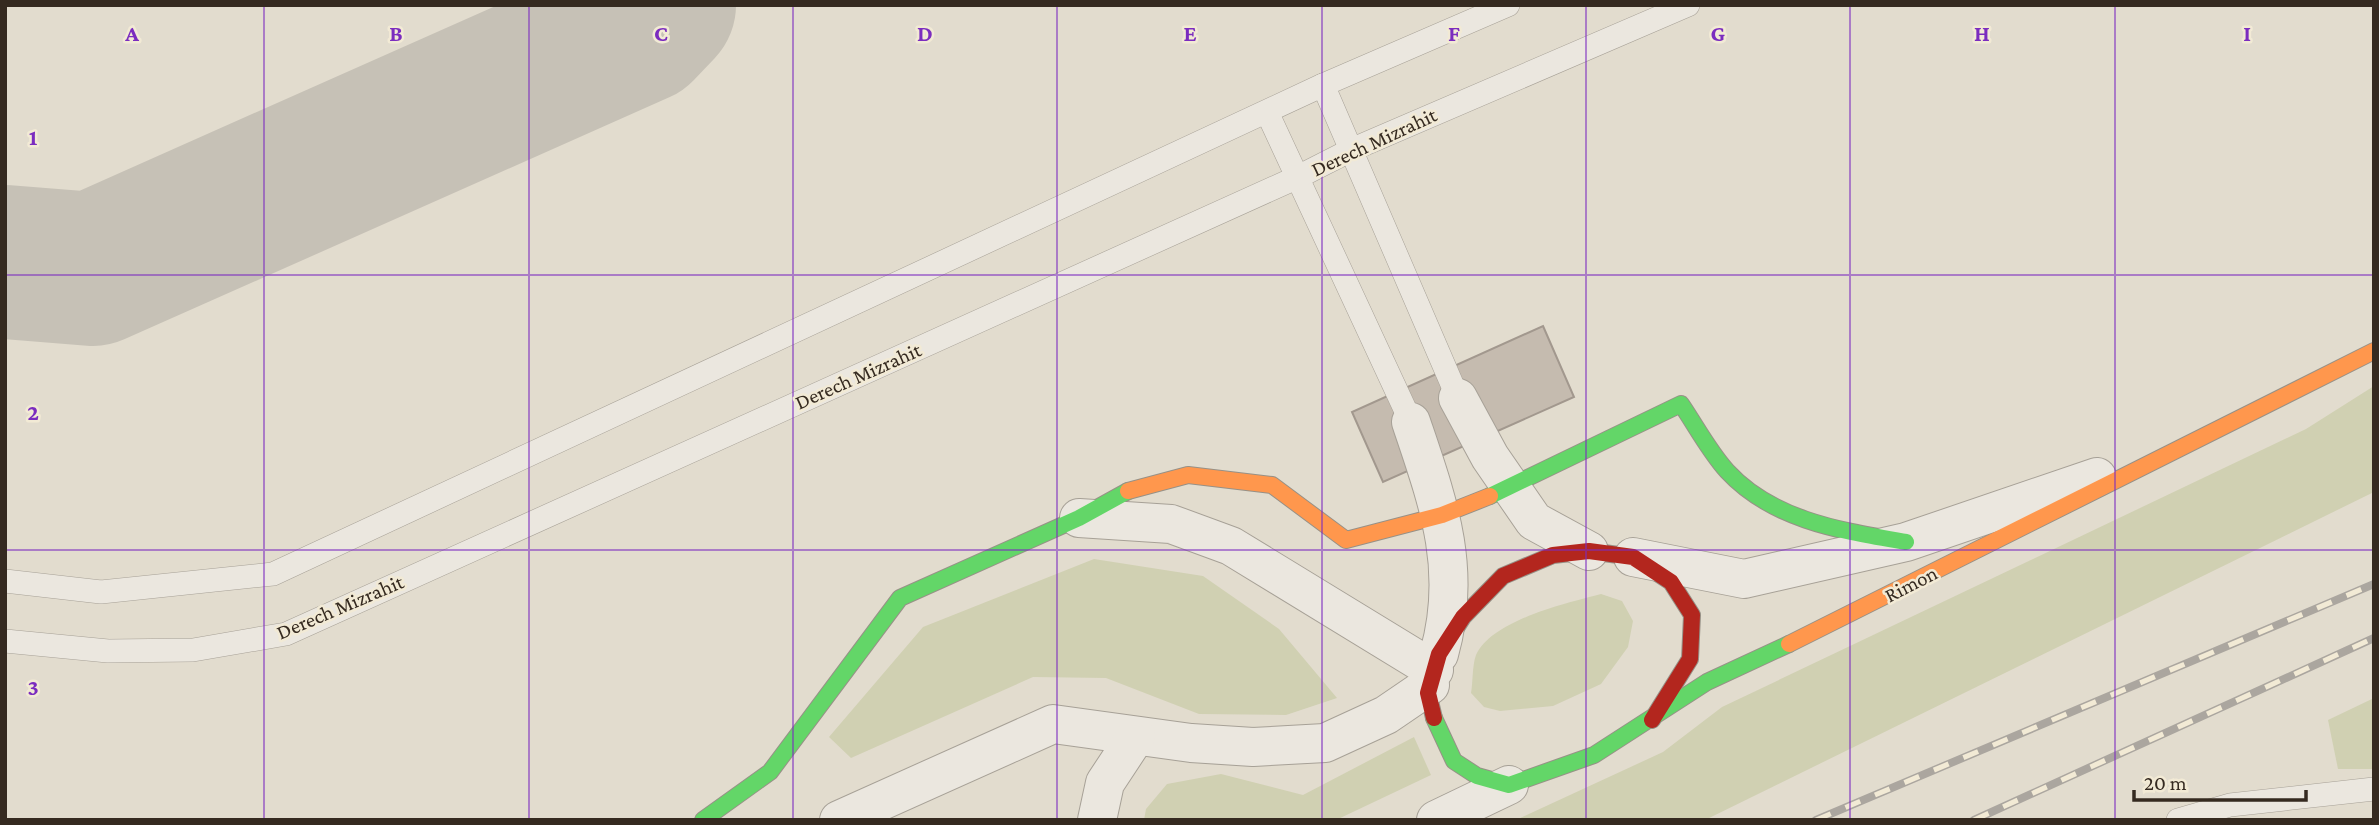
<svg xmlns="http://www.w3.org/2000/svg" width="2379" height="825" viewBox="0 0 2379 825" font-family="'Crimson Pro',serif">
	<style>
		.green { fill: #d0d0b2 }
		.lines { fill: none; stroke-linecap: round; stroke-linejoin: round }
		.taxiway { stroke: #c6c1b6; stroke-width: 154 }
		.building { fill: #c5bbaf; stroke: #a2988e; stroke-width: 2 }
		.lane-casing { stroke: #a7a197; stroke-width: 24 }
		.street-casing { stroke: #a7a197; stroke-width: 40 }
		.fast-casing { stroke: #979187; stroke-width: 18 }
		.slow-casing { stroke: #979187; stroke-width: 18 }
		.jam-casing { stroke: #979187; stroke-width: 18 }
		.lane { stroke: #ebe7df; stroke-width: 23 }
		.street { stroke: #ebe7df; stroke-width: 38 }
		.fast { stroke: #63d668; stroke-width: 16 }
		.slow { stroke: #ff974d; stroke-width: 16 }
		.jam { stroke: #b3261e; stroke-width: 16 }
		.rail-casing { stroke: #aba69f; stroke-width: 8 }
		.rail { stroke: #f2ead5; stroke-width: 5; stroke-dasharray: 16; stroke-linecap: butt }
		.grid { fill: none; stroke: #7b2cbf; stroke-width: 2; stroke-opacity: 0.55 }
		.labels { text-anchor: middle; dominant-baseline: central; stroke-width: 5; stroke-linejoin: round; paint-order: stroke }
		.street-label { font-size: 21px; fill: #352a20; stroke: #f2ead5 }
		.grid-label { font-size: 23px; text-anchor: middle; font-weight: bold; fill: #7b2cbf; stroke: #f2ead5; stroke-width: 5; stroke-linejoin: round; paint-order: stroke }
	</style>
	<rect width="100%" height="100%" fill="#e2dcce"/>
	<g class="green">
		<path d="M2374,386V492L1705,820H1516L1663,752L1722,707L2306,429Z"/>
		<path d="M1094,559L1203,576L1279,629L1337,698L1286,715L1199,714L1106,678L1033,677L851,758L829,737L923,627Z"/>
		<path d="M1601,594L1622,601L1633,621L1628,647L1601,684L1553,706L1500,711L1484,707L1471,693C1473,682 1472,666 1476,655C1492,620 1567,603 1601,594Z"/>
		<path d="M2374,698V769H2338L2328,720Z"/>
		<path d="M1414,737L1431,775L1336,820H1144L1146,809L1167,784L1221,774L1303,795Z"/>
	</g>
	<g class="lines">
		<path class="taxiway" d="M5,262L93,269L638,27L659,5"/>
	</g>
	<path class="building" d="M1543,326L1574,397L1383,482L1352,412Z"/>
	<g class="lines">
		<defs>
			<g id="lane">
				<path d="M1323,85L1458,398"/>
				<path d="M1267,112L1411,422"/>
				<path d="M5,581L101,592L273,574L1323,85L1508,5"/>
				<path d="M5,641L108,651L193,650L286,634L1298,177L1351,150L1688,5"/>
				<path d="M2178,820L2230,805L2374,789"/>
			</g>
			<g id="street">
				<path d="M1458,398L1490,457L1534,521L1589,551"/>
				<path d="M1411,422C1438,502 1463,569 1439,654"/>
				<path d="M1079,518L1171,524L1231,546L1434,670"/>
				<path d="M1633,557L1744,579L1906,542L2097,477"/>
				<path d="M839,820L1053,724L1191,743L1253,747L1325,743L1386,715L1430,685"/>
				<path d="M1097,820L1105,783L1136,736"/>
				<path d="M1436,820L1509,785"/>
			</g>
			<g id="fast">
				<path d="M1490,496L1681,404C1696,426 1709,451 1727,471C1773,521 1843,531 1906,542"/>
				<path d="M1434,718L1454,761L1477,776L1509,785L1594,755L1707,682L1789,644"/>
				<path d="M703,820L770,772L900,598L1079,518L1128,491"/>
			</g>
			<g id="slow">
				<path d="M1128,491L1188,475L1272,485L1346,540L1442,515L1490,496"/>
				<path d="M1789,644L2374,351"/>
			</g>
			<path id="jam" d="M1434,718L1428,693L1439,654L1463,617L1503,576L1553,555L1589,551L1633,557L1671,582L1692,615L1690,659L1652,720"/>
		</defs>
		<use href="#lane" class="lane-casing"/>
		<use href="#street" class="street-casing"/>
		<use href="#fast" class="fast-casing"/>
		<use href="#slow" class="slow-casing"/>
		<use href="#jam" class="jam-casing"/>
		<use href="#lane" class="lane"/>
		<use href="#street" class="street"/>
		<use href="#fast" class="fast"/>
		<use href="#slow" class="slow"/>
		<use href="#jam" class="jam"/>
		<defs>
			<g id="rail">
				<path d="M1816,820L2374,584"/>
				<path d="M1974,820L2374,638"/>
			</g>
		</defs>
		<use href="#rail" class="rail-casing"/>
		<use href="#rail" class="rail"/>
	</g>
	<path class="grid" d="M264,5V820M529,5V820M793,5V820M1057,5V820M1322,5V820M1586,5V820M1850,5V820M2115,5V820M5,275H2374M5,550H2374"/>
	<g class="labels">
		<g class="street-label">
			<text transform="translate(1374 142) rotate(-25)">Derech Mizrahit</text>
			<text transform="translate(858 376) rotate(-24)">Derech Mizrahit</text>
			<text transform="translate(1911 584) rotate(-27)">Rimon</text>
			<text transform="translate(340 607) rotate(-23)">Derech Mizrahit</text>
		</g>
	</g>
	<g class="grid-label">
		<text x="132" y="41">A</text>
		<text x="396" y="41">B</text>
		<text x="661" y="41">C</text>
		<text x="925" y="41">D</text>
		<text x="1190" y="41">E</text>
		<text x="1454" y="41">F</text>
		<text x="1718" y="41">G</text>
		<text x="1982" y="41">H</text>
		<text x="2247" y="41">I</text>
		<text x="33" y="145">1</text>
		<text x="33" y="420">2</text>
		<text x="33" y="695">3</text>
	</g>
	<rect width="2379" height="825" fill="none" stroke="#352a20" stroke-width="14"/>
	<path d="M2134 790v10h172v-10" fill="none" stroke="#352a20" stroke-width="3.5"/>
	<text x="2144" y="790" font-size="21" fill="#352a20" stroke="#f2ead5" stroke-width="5" paint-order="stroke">20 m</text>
</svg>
